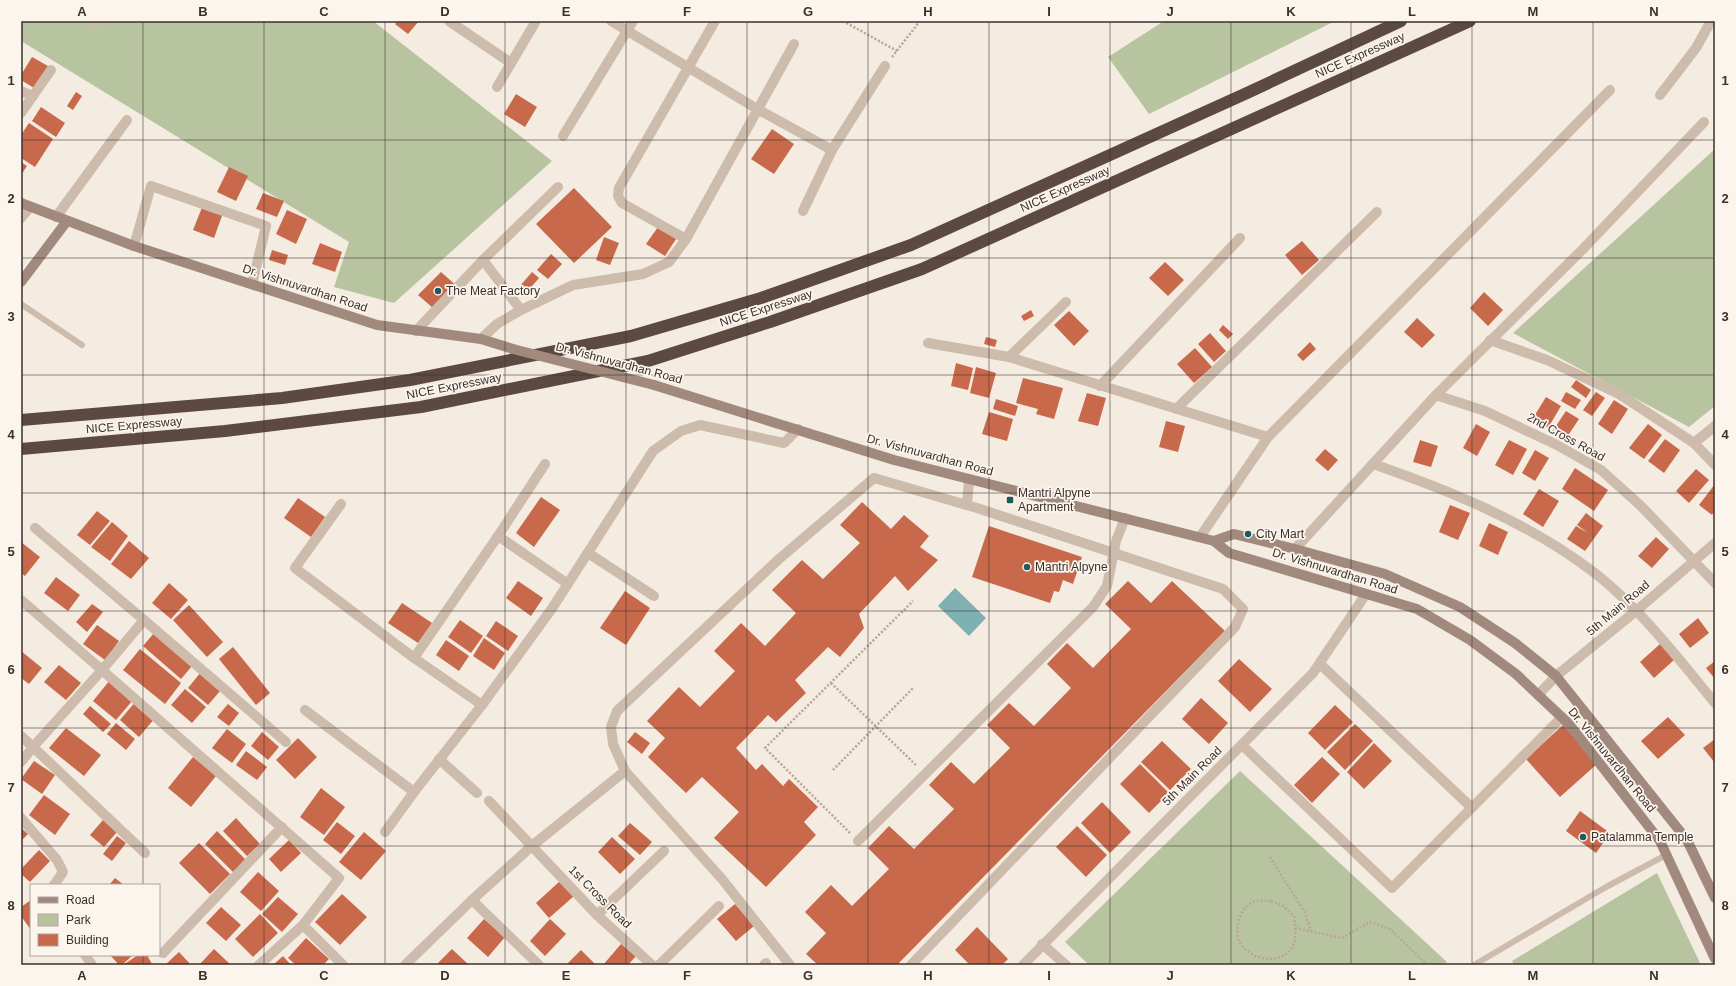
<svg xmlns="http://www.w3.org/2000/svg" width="1736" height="986" viewBox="0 0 1736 986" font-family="Arial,sans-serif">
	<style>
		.green { fill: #b8c4a0 }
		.water { fill: #7fb0b2 }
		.building { fill: #c8694b }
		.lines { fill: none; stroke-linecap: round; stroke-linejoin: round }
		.path { stroke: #b9a596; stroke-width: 2.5; stroke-dasharray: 2 2; stroke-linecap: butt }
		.lane { stroke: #cdbbac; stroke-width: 6 }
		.street { stroke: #cdbbac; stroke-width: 10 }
		.secondary { stroke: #a18a7d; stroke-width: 10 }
		.highway { stroke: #5c4a42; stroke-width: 12 }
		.secondary-bridge { stroke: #a18a7d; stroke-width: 10 }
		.grid { fill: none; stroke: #3b302b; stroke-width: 1; stroke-opacity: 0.55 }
		.poi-dot { fill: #1f5a5e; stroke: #fbf5ee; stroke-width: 1.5 }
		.labels { text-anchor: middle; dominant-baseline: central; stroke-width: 3.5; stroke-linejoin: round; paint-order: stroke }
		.street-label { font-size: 12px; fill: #3b302b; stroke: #fbf5ee }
		.poi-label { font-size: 12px; fill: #3b302b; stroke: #fbf5ee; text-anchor: start }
		.neatline { fill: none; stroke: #3b302b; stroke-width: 1.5 }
		.grid-label { font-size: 13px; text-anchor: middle; font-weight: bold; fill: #3b302b }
	</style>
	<rect width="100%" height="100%" fill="#f4ebe1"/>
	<g class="green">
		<path d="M21,21H373L552,161L394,303L334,287L349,242L21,41Z"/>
		<path d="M1164,21H1335L1149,114L1108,57Z"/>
		<path d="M1715,149V406L1689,427L1513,333Z"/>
		<path d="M1240,771L1447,962L1442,965H1089L1065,942Z"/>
		<path d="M1657,873L1701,965H1514L1512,961Z"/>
	</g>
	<path class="water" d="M955,588L986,618L969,636L938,606Z"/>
	<g class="building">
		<path d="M398,21H419L408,34L395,24Z"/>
		<path d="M32,57L48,66L34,88L21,80V75Z"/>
		<path d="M76,92L82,96L73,110L67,106Z"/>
		<path d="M516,94L537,107L525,127L504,114Z"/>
		<path d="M41,107L65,123L56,137L32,121Z"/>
		<path d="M29,123L53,139L35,167L21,158V135Z"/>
		<path d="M772,129L794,144L774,174L751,159Z"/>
		<path d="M21,162L27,166L21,175Z"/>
		<path d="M229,167L248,176L236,201L217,192Z"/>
		<path d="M574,188L612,227L574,263L536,224Z"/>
		<path d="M263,193L284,201L277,217L256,209Z"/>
		<path d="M203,205L223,213L214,238L193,230Z"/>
		<path d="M287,210L307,219L296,244L276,234Z"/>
		<path d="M658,227L676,239L665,256L646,244Z"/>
		<path d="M604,237L619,243L610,265L596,260Z"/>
		<path d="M1302,241L1319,260L1302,275L1285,255Z"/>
		<path d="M320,243L342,252L335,272L312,264Z"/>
		<path d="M272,250L288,255L285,265L269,260Z"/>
		<path d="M551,254L562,264L548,279L537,270Z"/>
		<path d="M1165,262L1184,280L1168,296L1149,278Z"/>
		<path d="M441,272L458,287L433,308L418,295Z"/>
		<path d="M532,272L539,278L527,292L520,286Z"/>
		<path d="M1484,292L1503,310L1488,326L1470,308Z"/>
		<path d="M1031,310L1034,316L1024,321L1021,316Z"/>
		<path d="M1069,311L1089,331L1074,346L1054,325Z"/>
		<path d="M1417,318L1435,335L1422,348L1404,332Z"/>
		<path d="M1223,325L1233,334L1228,339L1219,330Z"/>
		<path d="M1210,333L1226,351L1214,362L1198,344Z"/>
		<path d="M986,337L997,340L995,347L984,344Z"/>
		<path d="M1310,342L1316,349L1303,361L1297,355Z"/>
		<path d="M1195,348L1212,367L1194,383L1177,364Z"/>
		<path d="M956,363L973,368L968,390L951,386Z"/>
		<path d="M976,367L996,373L989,398L970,393Z"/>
		<path d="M1023,378L1063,388L1054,419L1036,414L1038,409L1016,403Z"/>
		<path d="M1576,380L1591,390L1586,398L1571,387Z"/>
		<path d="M1566,392L1581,400L1575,409L1561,401Z"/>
		<path d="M1596,392L1605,398L1592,416L1583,410Z"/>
		<path d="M1087,393L1106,398L1098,426L1078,421Z"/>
		<path d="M1546,397L1561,406L1548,428L1533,418Z"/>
		<path d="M996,399L1018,406L1015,416L993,409Z"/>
		<path d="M1614,400L1628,409L1612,434L1598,424Z"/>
		<path d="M1566,411L1579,419L1565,440L1552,432Z"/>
		<path d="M989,412L1013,419L1007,441L982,434Z"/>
		<path d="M1166,421L1185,426L1178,452L1159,447Z"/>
		<path d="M1476,424L1490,432L1477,456L1463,448Z"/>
		<path d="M1648,424L1662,435L1644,459L1629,448Z"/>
		<path d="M1665,439L1680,450L1664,473L1648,461Z"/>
		<path d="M1420,440L1438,446L1431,467L1413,462Z"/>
		<path d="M1509,440L1527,449L1513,475L1495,465Z"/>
		<path d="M1325,449L1338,460L1328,471L1315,460Z"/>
		<path d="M1535,450L1549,458L1535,481L1522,473Z"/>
		<path d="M1575,468L1608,490L1594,511L1562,489Z"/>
		<path d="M1696,469L1709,480L1689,503L1676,491Z"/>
		<path d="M1715,484V510L1712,515L1699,505Z"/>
		<path d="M1539,489L1559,501L1543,527L1523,514Z"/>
		<path d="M541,497L560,510L534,547L516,533Z"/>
		<path d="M298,498L325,517L311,537L284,518Z"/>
		<path d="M862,502L891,529L904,515L929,536L920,547L938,560L908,591L895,576L859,614L864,628L840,657L828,647L795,680L806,693L776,722L768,715L736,748L756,770L762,764L783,786L789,779L818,807L804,822L816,835L766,887L714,838L739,812L702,777L686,793L648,757L665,738L647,721L679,687L700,707L735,671L714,651L741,623L765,646L796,613L772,590L802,560L823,579L860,543L840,525Z"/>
		<path d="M1450,505L1470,513L1458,540L1439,532Z"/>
		<path d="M97,511L110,521L90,545L77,535Z"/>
		<path d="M1586,513L1603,526L1585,551L1567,539L1576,526L1588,533L1577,525Z"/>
		<path d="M112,522L128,536L110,561L91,547Z"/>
		<path d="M1489,523L1508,532L1498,555L1479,546Z"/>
		<path d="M989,526L1082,557L1073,584L1063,580L1059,592L1054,591L1050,603L972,577Z"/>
		<path d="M1656,537L1669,549L1652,568L1638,556Z"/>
		<path d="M129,541L149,558L131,579L111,564Z"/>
		<path d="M21,542L40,557L25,576L21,573Z"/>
		<path d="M56,577L80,595L68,611L44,593Z"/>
		<path d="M518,581L543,598L531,616L506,598Z"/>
		<path d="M1128,581L1151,603L1172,581L1225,631L897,965H818L806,954L826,933L805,912L831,885L852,906L889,869L868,848L889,826L914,849L954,809L929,785L951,762L974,784L1010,748L987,725L1009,703L1034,726L1071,688L1047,664L1067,643L1093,668L1131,629L1105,604Z"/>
		<path d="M169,583L188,600L171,619L152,603Z"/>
		<path d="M625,591L650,608L626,645L600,628Z"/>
		<path d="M402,603L432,623L418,643L388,623Z"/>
		<path d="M92,604L103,612L87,632L76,622Z"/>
		<path d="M189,605L223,642L207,657L173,620Z"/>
		<path d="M1698,618L1709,633L1690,648L1679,634Z"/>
		<path d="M460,620L483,636L471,653L448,637Z"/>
		<path d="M496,621L518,636L508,651L486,636Z"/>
		<path d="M97,625L119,641L105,660L83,644Z"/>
		<path d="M154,633L192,666L181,679L143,646Z"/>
		<path d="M484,638L505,653L494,670L473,656Z"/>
		<path d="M446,640L469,656L459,671L436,655Z"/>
		<path d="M1660,644L1674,660L1654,678L1640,662Z"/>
		<path d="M233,647L270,693L256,705L219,659Z"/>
		<path d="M140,649L181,683L165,704L123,670Z"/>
		<path d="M21,651L42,668L29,684L21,678Z"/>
		<path d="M1239,659L1272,689L1250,712L1218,681Z"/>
		<path d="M1715,661V679L1706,668Z"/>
		<path d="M59,665L81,683L66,700L44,682Z"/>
		<path d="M201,672L221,690L208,705L188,688Z"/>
		<path d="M110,680L133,700L116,720L93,701Z"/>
		<path d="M185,689L206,707L192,723L171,705Z"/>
		<path d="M1201,698L1228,723L1209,744L1182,719Z"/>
		<path d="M136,701L155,718L139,737L120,720Z"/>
		<path d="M228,704L239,713L229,726L217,717Z"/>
		<path d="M1335,705L1353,722L1325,750L1308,733Z"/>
		<path d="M90,706L111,724L103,732L83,714Z"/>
		<path d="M1668,717L1685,735L1658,759L1641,741Z"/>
		<path d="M116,723L135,739L126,750L107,734Z"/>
		<path d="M1355,724L1373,741L1345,770L1327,752Z"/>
		<path d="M1563,725L1598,763L1560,797L1526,759Z"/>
		<path d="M66,728L101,755L84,776L49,748Z"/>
		<path d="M227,729L246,744L232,763L212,748Z"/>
		<path d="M262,732L279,747L268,760L251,746Z"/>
		<path d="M635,732L650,743L642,754L627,742Z"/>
		<path d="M298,738L317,757L295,779L276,760Z"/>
		<path d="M1715,739V763L1703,748Z"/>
		<path d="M1162,741L1191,769L1170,790L1141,762Z"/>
		<path d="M1374,743L1392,761L1364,789L1347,772Z"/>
		<path d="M246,751L267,767L257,780L236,765Z"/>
		<path d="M193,757L216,776L191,807L168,788Z"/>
		<path d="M1322,757L1340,774L1312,803L1294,785Z"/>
		<path d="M34,761L55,775L42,794L21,779Z"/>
		<path d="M1140,764L1169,793L1149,813L1120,784Z"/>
		<path d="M321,788L345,807L324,835L300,817Z"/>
		<path d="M44,795L70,814L55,835L29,815Z"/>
		<path d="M1102,802L1131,832L1110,853L1081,823Z"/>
		<path d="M1580,811L1610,833L1596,853L1566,831Z"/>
		<path d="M236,818L260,844L247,856L223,831Z"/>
		<path d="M103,820L117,832L104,847L90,835Z"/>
		<path d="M337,822L355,836L341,854L323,840Z"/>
		<path d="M630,823L652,842L640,855L618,836Z"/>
		<path d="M1077,826L1107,855L1086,877L1056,847Z"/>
		<path d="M21,828L28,834L21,841Z"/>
		<path d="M217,831L246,860L233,872L205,844Z"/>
		<path d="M364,832L386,851L361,880L339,862Z"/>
		<path d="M117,836L126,843L112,861L103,854Z"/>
		<path d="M612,837L635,859L620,874L598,852Z"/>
		<path d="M289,840L301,853L281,872L269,859Z"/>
		<path d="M199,843L230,874L210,894L179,863Z"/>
		<path d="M39,850L50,861L30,882L21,874V869Z"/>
		<path d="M258,872L279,891L261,911L240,892Z"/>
		<path d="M115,878L124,885H109Z"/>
		<path d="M560,881L574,896L549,918L536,903Z"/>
		<path d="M342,894L367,917L340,945L315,922Z"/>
		<path d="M278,897L298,914L282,932L262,914Z"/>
		<path d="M31,900V930L21,916V907Z"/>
		<path d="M735,904L754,926L736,941L717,919Z"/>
		<path d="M221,907L241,925L226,941L206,923Z"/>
		<path d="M260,914L278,933L253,957L235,939Z"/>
		<path d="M484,919L505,937L488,957L467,938Z"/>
		<path d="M550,919L566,934L545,956L530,941Z"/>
		<path d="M977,927L1008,959L1002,965H970L955,950Z"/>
		<path d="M306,938L329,959L323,965H296L288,958Z"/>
		<path d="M621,944L636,956L628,965H603Z"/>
		<path d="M214,949L231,965H199Z"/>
		<path d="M452,949L469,965H440L438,963Z"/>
		<path d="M581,950L596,965H566Z"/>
		<path d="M179,952L191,965H165Z"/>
		<path d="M110,955H133L122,965H119Z"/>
		<path d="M138,955H147L152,964L123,965Z"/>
		<path d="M283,956L291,965H273Z"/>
	</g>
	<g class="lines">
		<g class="path">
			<path d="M843,21L897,51"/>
			<path d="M892,57L920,21"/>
			<path d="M831,683L917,766"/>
			<path d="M833,770L914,687"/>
			<path d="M850,833L765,748L913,601"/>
			<path d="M1270,857L1305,913L1311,931"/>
			<path d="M1271,901L1282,905L1294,916C1295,924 1297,938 1293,946C1284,964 1257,961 1245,949C1231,937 1237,910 1253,902C1257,900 1266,901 1271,901Z"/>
			<path d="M1295,928L1342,938L1370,922L1390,929L1427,965"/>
		</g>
		<g class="lane">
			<path d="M21,304L82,345"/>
			<path d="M1474,965L1606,887L1666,855"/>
		</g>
		<g class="street">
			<path d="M449,21L511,63"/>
			<path d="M611,21L759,110L832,150"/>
			<path d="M95,22L96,21"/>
			<path d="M497,87L536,21"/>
			<path d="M21,91L33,96"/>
			<path d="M1660,95L1696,48L1711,21"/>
			<path d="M21,113L51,70"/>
			<path d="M563,136L633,21"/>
			<path d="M803,211L832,150L885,66"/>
			<path d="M56,217L127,120"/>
			<path d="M21,218L30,207"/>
			<path d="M686,239L622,203L618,196L619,188L715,21"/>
			<path d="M134,246L151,186L266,226L252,284"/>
			<path d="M483,260L521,310"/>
			<path d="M1066,302L1009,357L1268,437L1200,537"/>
			<path d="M416,331L483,260L558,187"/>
			<path d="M481,339L497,324L521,310L573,285L643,274L669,262L686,239L794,44"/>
			<path d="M1490,340L1547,360L1619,394L1694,443L1715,465"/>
			<path d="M928,343L1009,357"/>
			<path d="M1100,386L1240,238"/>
			<path d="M1436,395L1485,411L1557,445L1601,470L1641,506L1715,583"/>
			<path d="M1176,409L1377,212"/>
			<path d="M1268,437L1610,90"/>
			<path d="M1694,443L1715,426"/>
			<path d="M1373,464C1448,490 1525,521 1588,568C1635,602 1678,658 1715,703"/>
			<path d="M341,504L295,568L414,658"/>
			<path d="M967,505L969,480"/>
			<path d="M35,528L144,620"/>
			<path d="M498,536L545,464"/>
			<path d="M1295,549L1436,395L1583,249L1704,122"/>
			<path d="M588,553L654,596"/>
			<path d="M568,584L498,536L414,658L482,705L553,607L653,451L681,431L700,425L784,443L798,429"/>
			<path d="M21,600L102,670L144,620L286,742"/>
			<path d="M1320,664L1471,807"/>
			<path d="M1538,695L1556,676L1636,611L1715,543"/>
			<path d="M305,710L414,792L482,705"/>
			<path d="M21,736L33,747L102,670L339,878L303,925L259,965"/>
			<path d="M1242,745L1392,888L1562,717"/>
			<path d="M439,759L477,793"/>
			<path d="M21,762L33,747L145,853"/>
			<path d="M489,801L597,915L652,965"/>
			<path d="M21,818L57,860L63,872L54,885"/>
			<path d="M385,832L414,792"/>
			<path d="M858,841L1093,607L1107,586L1116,541L1125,518"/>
			<path d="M472,900L539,965"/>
			<path d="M597,915L664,851"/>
			<path d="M303,925L343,965"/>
			<path d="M1042,944L1066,965"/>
			<path d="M163,953L282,827"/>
			<path d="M85,955L92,965"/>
			<path d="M405,965L472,900L533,845L625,771"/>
			<path d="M659,965L719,906"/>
			<path d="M764,965L766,963"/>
			<path d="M790,965L722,879L625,771L613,744L611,727L617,711L779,559L874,478L977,508L1223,589L1243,609L1235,627L911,965"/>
			<path d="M1023,965L1313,673L1366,594"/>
		</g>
		<g class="secondary">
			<path d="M21,203L134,246L377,325L481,339L513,349"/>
			<path d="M21,282L67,221"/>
			<path d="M654,385L894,460L1214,541L1229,553L1417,609L1470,640L1516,674L1569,724L1660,841L1715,959"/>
			<path d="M1214,541L1234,534L1295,549L1385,574L1460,607L1515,643L1556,676L1687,840L1715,898"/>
		</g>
		<g class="highway">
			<path d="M21,420L282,398L410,380L631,336L761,298L911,245L1247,93L1401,21"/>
			<path d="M21,449L225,431L421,407L648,361L770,322L922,269L1470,21"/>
		</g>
		<path class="secondary-bridge" d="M513,349L654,385"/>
	</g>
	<path class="grid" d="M143,21V885M264,21V965M385,21V965M505,21V965M626,21V965M747,21V965M868,21V965M989,21V965M1110,21V965M1231,21V965M1351,21V965M1472,21V965M1593,21V965M21,140H1715M21,258H1715M21,375H1715M21,493H1715M21,611H1715M21,728H1715M21,846H1715M143,955V965"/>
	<g class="poi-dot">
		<circle cx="438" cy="291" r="4"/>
		<rect x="1006" y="496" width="8" height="8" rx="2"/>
		<circle cx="1248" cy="534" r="4"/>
		<circle cx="1027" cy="567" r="4"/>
		<circle cx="1583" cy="837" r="4"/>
	</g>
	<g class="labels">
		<g class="street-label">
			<text transform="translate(1360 55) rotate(-24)">NICE Expressway</text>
			<text transform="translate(1065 189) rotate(-24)">NICE Expressway</text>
			<text transform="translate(305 288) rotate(18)">Dr. Vishnuvardhan Road</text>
			<text transform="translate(766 308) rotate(-18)">NICE Expressway</text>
			<text transform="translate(619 363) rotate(15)">Dr. Vishnuvardhan Road</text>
			<text transform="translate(454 386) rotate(-11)">NICE Expressway</text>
			<text transform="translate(134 425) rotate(-5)">NICE Expressway</text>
			<text transform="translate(1566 437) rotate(29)">2nd Cross Road</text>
			<text transform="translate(930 455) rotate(15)">Dr. Vishnuvardhan Road</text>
			<text transform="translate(1335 571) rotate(17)">Dr. Vishnuvardhan Road</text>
			<text transform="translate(1618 608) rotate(-40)">5th Main Road</text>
			<text transform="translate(1612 760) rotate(51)">Dr. Vishnuvardhan Road</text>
			<text transform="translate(1192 776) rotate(-45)">5th Main Road</text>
			<text transform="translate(600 897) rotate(45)">1st Cross Road</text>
		</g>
		<g class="poi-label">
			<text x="446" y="291">The Meat Factory</text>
			<text x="1018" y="493">Mantri Alpyne<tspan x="1018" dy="14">Apartment</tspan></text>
			<text x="1256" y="534">City Mart</text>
			<text x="1035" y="567">Mantri Alpyne</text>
			<text x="1591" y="837">Patalamma Temple</text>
		</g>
	</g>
	<rect width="1736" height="986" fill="none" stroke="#fbf5ee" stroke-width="44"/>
	<rect x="30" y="884" width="130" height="72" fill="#fbf5ee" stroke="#aea6a0"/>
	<rect x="38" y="897" width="20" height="6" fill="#a18a7d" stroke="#aea6a0"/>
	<text x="66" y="904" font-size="12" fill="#3b302b">Road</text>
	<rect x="38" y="914" width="20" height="12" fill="#b8c4a0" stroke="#aea6a0"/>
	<text x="66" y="924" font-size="12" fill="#3b302b">Park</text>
	<rect x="38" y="934" width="20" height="12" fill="#c8694b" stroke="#aea6a0"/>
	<text x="66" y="944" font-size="12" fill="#3b302b">Building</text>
	<rect x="22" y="22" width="1692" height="942" class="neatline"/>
	<g class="grid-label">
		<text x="82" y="16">A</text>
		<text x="203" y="16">B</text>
		<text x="324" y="16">C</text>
		<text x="445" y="16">D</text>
		<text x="566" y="16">E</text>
		<text x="687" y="16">F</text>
		<text x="808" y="16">G</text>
		<text x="928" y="16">H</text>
		<text x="1049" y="16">I</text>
		<text x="1170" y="16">J</text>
		<text x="1291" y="16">K</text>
		<text x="1412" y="16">L</text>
		<text x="1533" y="16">M</text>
		<text x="1654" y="16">N</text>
		<text x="11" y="85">1</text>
		<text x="1725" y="85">1</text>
		<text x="11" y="203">2</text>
		<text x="1725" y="203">2</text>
		<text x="11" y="321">3</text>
		<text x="1725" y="321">3</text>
		<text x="11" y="439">4</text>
		<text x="1725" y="439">4</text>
		<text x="11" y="556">5</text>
		<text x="1725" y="556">5</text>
		<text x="11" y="674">6</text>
		<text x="1725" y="674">6</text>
		<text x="11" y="792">7</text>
		<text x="1725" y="792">7</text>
		<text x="11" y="910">8</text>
		<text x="1725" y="910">8</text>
		<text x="82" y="980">A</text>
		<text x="203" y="980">B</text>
		<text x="324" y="980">C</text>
		<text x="445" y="980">D</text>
		<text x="566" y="980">E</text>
		<text x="687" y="980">F</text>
		<text x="808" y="980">G</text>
		<text x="928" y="980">H</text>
		<text x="1049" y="980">I</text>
		<text x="1170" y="980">J</text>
		<text x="1291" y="980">K</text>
		<text x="1412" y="980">L</text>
		<text x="1533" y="980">M</text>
		<text x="1654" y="980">N</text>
	</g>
</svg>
